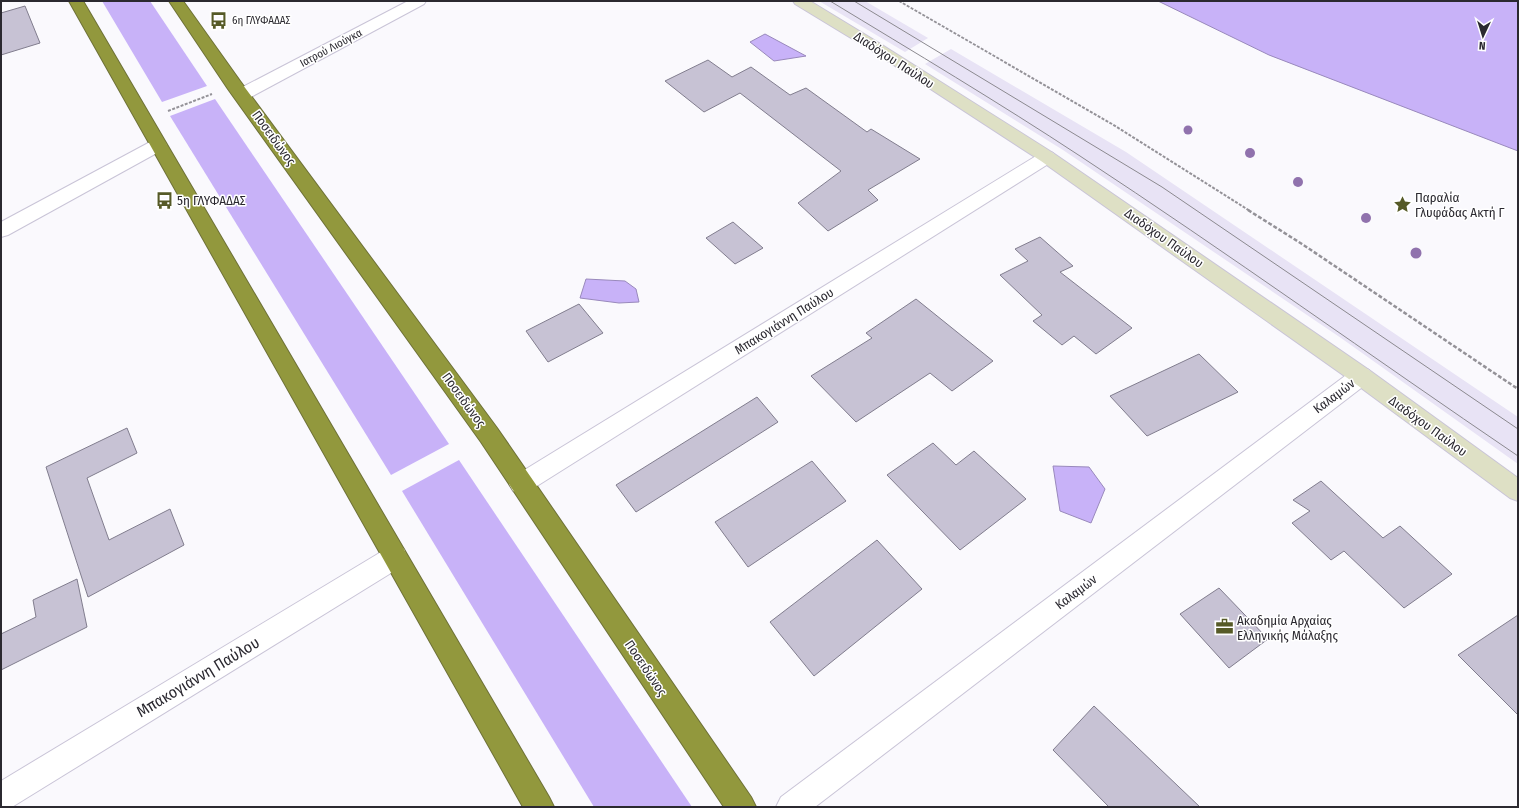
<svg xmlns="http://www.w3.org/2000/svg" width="1519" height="808" viewBox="0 0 1519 808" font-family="'Fira Sans Condensed',sans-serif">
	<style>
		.green { fill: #e8e3f5 }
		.forest { fill: #c8b2f8 }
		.water { fill: #c8b2f8; stroke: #9989bc }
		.building { fill: #c7c2d4; stroke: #817d8e }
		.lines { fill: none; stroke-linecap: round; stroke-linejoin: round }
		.street-casing { stroke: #c9c4d7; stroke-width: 2 }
		.secondary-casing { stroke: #c9c4d7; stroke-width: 2 }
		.highway-casing { stroke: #6e7138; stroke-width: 2 }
		.path-far1 { stroke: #949298; stroke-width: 2; stroke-dasharray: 3 1.5; stroke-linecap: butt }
		.path { stroke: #949298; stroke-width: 2.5; stroke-dasharray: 4 2; stroke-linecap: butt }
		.street { fill: #fff; fill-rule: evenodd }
		.secondary { fill: #dee0c5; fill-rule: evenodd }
		.highway { fill: #92983d; fill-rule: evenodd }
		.tram { stroke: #8b898f; stroke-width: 1 }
		.tree { fill: #9072ad }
		.labels { text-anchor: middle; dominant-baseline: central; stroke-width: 3; stroke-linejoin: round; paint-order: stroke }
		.far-poi-label { font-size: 11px; fill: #2b2930; stroke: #fff; text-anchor: start }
		.far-street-label { font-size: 11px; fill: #2b2930; stroke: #fff }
		.street-label { font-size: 13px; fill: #2b2930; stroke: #fff }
		.poi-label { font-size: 13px; fill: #2b2930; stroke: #fff; text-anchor: start }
		.near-street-label { font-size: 16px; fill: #2b2930; stroke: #fff }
	</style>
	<rect width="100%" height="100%" fill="#faf9fd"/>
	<g class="green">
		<path d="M819,1H865L928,38L905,52Z"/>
		<path d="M951,49L1126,152L1518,417V464L1341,338L1063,150L925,64Z"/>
	</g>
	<g class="forest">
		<path d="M102,1H150L207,86L162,102Z"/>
		<path d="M215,99L449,444L391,475L170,116Z"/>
		<path d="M459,460L692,807H594L402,491Z"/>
	</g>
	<g class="water">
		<path d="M1158,1H1518V151L1269,55Z"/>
		<path d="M765,34L806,56L774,61L750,42Z"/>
		<path d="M586,279L625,281L636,289L639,302L619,303L580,298Z"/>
		<path d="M1053,466L1089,467L1105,489L1091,523L1060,511Z"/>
	</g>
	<g class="building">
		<path d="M25,6L40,43L1,55V13Z"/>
		<path d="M708,60L732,77L751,67L790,95L806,88L867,132L871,129L920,159L868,190L878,200L828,231L798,203L841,171L740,93L704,112L665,81Z"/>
		<path d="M733,222L763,248L735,264L706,238Z"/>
		<path d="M1040,237L1073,266L1060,272L1132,328L1096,354L1074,336L1062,345L1033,321L1042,315L1000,275L1028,261L1015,249Z"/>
		<path d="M916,299L993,361L952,391L930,373L856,422L811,376L872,338L866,333Z"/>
		<path d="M579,304L603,333L548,362L526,331Z"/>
		<path d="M1199,354L1238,392L1147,436L1110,396Z"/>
		<path d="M757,397L778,422L636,512L616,485Z"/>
		<path d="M127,428L137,453L87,478L109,540L170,509L184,545L88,597L46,467Z"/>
		<path d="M933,443L956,465L974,451L1026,499L960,550L887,475Z"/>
		<path d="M812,461L846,501L748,567L715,522Z"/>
		<path d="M1321,481L1383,538L1400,526L1452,574L1404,608L1344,551L1331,560L1292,523L1310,511L1293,500Z"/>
		<path d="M877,540L922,589L814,676L770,622Z"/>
		<path d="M77,579L87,627L1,670V634L36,617L33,600Z"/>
		<path d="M1219,588L1268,639L1229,668L1180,614Z"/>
		<path d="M1518,615V715L1458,655Z"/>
		<path d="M1094,706L1200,807H1109L1053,750Z"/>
	</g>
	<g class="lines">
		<defs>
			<g id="street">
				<path d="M408,1H426L424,4L249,98L243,99L237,98L235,94L237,90Z"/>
				<path d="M158,139L164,141L167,145L164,149L8,235L1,237V222L152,141Z"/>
				<path d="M1047,151L1053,153L1056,157L1053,161L529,491L521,494L513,491L509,484L513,477L1041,153Z"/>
				<path d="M1361,367L1369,370L1372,376L1369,382L815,807H776L781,797L1353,370Z"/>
				<path d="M395,545L404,549L407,557L404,565L12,807H1V781L386,549Z"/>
			</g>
			<path id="secondary" d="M793,1H810L879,43L1053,153L1369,370L1518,478V501L1510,498L1353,382L1041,161L869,49L795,4Z"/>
			<g id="highway">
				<path d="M69,1H83L549,797L554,807H523Z"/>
				<path d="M169,1H183L240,81L497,428L751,797L756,807H724L481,442L228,89Z"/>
			</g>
		</defs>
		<use href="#street" class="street-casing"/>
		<use href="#secondary" class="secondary-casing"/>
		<use href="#highway" class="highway-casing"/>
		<g class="path-far1">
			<path d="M899,1L1112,124L1250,211"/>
			<path d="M168,111L212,94"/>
		</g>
		<path class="path" d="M1248,210L1302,244L1518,389"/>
		<use href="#street" class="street"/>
		<use href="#secondary" class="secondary"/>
		<use href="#highway" class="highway"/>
		<g class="tram">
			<path d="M830,1C914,52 998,102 1080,156C1228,253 1372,357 1518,456"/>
			<path d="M854,1L1162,187L1518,429"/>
		</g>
	</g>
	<g class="tree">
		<circle cx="1188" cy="130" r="4.5"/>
		<circle cx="1250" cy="153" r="5"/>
		<circle cx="1298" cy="182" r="5"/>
		<circle cx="1366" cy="218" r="5"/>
		<circle cx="1416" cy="253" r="5.5"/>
	</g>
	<defs>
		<symbol id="bus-bare" viewBox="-9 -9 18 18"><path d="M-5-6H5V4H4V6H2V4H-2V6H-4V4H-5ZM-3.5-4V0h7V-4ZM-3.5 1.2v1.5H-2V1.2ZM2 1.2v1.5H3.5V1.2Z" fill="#565a27" stroke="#fff" stroke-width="2.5" paint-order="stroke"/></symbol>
		<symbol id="sight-bare" viewBox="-9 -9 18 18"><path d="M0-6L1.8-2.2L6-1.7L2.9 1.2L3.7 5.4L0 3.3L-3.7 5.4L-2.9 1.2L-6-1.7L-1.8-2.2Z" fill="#565a27" stroke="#fff" stroke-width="2.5" paint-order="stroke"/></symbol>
		<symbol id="office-bare" viewBox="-9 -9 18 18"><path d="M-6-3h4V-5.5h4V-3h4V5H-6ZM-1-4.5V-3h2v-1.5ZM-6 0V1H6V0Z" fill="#565a27" stroke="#fff" stroke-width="2.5" paint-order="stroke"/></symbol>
	</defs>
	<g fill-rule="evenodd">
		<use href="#bus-bare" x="206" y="8" width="25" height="25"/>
		<use href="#bus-bare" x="152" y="188" width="25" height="25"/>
		<use href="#sight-bare" x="1390" y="192" width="25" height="25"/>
		<use href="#office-bare" x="1212" y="614" width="25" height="25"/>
	</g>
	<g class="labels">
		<g class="far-poi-label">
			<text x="232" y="20">6η ΓΛΥΦΑΔΑΣ</text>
		</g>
		<g class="far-street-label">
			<text transform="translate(331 48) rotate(-28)">Ιατρού Λιούγκα</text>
		</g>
		<g class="street-label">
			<text transform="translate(894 60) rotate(33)">Διαδόχου Παύλου</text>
			<text transform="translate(274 138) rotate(54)">Ποσειδώνος</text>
			<text transform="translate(1164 238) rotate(35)">Διαδόχου Παύλου</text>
			<text transform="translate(784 321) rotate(-32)">Μπακογιάννη Παύλου</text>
			<text transform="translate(1334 396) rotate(-37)">Καλαμών</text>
			<text transform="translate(464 400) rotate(54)">Ποσειδώνος</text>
			<text transform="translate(1428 426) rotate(36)">Διαδόχου Παύλου</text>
			<text transform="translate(1076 592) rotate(-37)">Καλαμών</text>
			<text transform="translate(646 668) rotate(56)">Ποσειδώνος</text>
		</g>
		<g class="poi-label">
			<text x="1415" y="197">Παραλία<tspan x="1415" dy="15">Γλυφάδας Ακτή Γ</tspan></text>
			<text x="177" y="200">5η ΓΛΥΦΑΔΑΣ</text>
			<text x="1237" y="620">Ακαδημία Αρχαίας<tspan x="1237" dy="15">Ελληνικής Μάλαξης</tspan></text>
		</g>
		<g class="near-street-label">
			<text transform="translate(198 677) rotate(-31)">Μπακογιάννη Παύλου</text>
		</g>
	</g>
	<rect width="1519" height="808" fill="none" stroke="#2b2930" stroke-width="4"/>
	<g transform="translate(1483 36) rotate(184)" stroke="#ffffff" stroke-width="3" paint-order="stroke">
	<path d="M0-3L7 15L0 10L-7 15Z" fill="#2b2930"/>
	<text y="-6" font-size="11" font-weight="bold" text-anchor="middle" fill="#2b2930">N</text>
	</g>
</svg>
